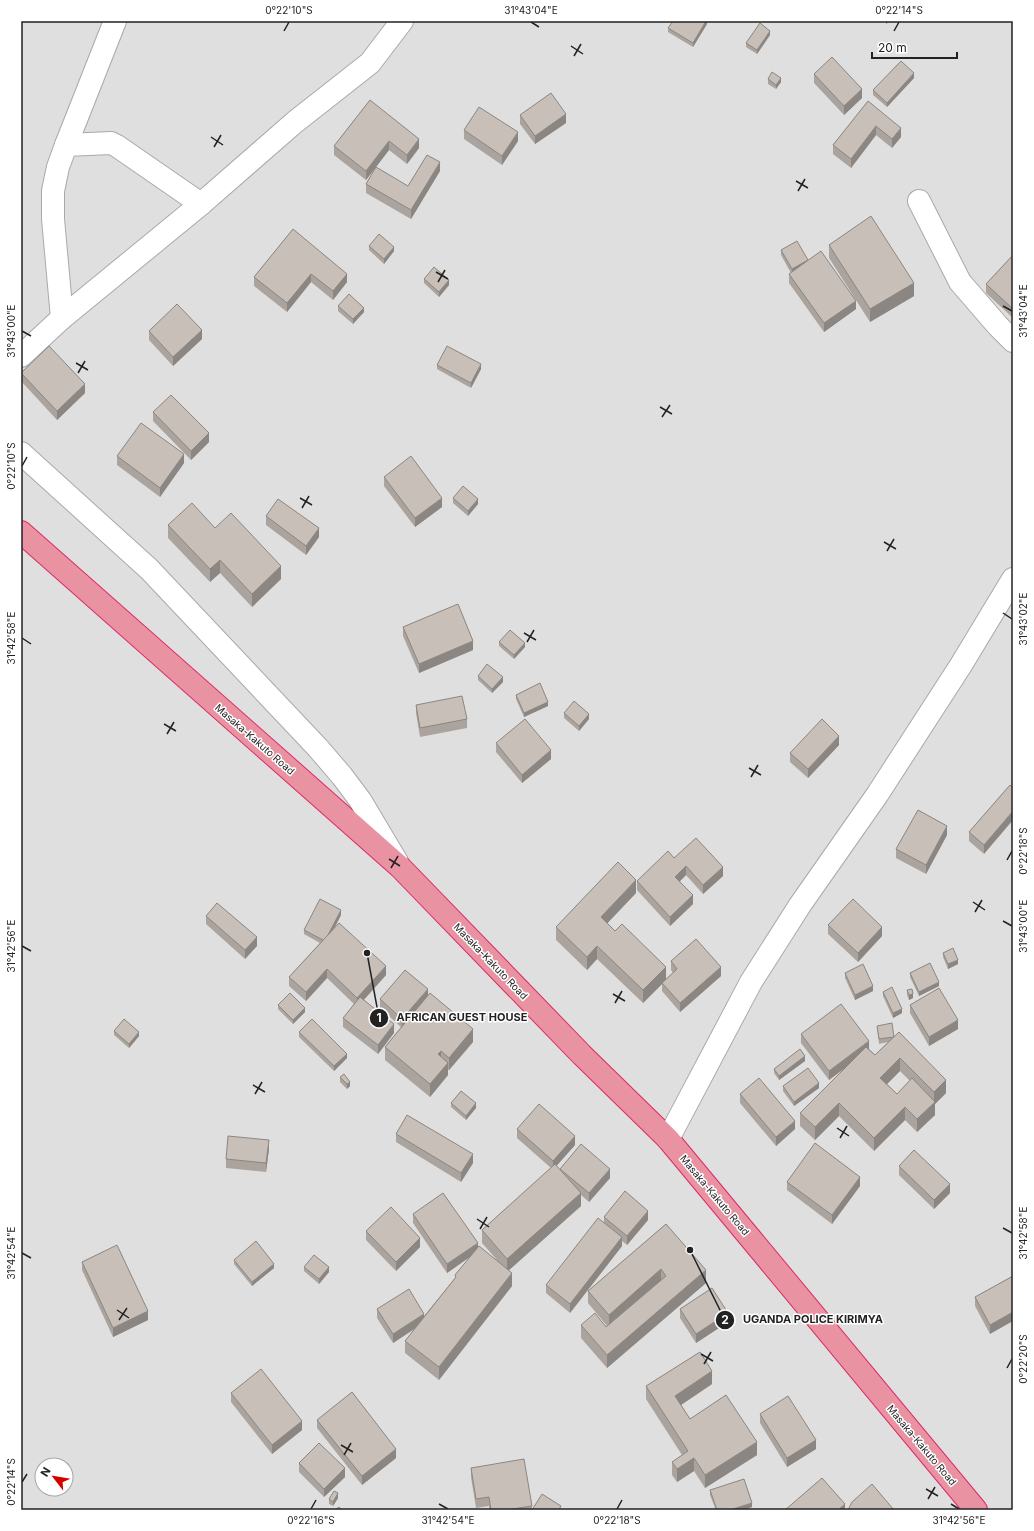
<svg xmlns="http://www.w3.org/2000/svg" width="1034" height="1531" viewBox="0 0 1034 1531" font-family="Inter,sans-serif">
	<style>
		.residential { fill: #e0dfdf; fill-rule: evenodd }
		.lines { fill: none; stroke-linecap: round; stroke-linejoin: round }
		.street-casing { stroke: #a9a9a9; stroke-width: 24 }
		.highway-casing { stroke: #dc2a67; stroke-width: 24 }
		.street { stroke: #fff; stroke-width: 22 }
		.highway { stroke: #e892a2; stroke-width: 22 }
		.wall { fill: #aba49e; fill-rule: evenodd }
		.shaded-wall { fill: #8b8681 }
		.building { fill: #c7bfb8; stroke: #8b8681 }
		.ticks { fill: none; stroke: #222; stroke-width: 1.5 }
		.labels { text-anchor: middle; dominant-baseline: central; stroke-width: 3; stroke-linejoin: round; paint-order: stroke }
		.street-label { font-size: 10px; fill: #222; stroke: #fff }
		.leader { fill: none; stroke: #222; stroke-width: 1.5 }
		.callout-dot { fill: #222; stroke: #fff; stroke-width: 1.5 }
		.mark-label { font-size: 12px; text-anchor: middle; font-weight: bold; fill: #fff }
		.callout-label { font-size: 11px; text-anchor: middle; font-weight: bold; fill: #222; stroke: #fff; stroke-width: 3; stroke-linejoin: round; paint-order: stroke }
		.neatline { fill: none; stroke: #222; stroke-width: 1.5 }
		.ticks-label { font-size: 10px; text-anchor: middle; fill: #222 }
	</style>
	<rect width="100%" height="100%" fill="#f2efe9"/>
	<path class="residential" d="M21,21H1013V1510H21ZM42,1465H66V1489H42Z"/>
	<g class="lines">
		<defs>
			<g id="street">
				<path d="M66,145L111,143L117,146L201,204"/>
				<path d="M919,201L960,282L998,326L1013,341"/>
				<path d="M62,318L53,219V191L58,167L66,145L115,21"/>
				<path d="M21,356L62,318L201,204L295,122L370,63L402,21"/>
				<path d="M21,453L149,569L318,748L342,776L360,800L397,862"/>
				<path d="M668,1139L751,982L800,905L877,795L961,665L1013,579"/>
			</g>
			<path id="highway" d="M21,532L400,867L582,1055L668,1139L976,1510"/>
		</defs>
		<use href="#street" class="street-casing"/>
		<use href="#highway" class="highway-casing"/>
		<use href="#street" class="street"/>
		<use href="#highway" class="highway"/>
	</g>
	<g class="wall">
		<path d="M707,21V24L693,47L668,32V28Z"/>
		<path d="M770,35L757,54L746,47V43Z"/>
		<path d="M814,74L862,98L844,115L814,83Z"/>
		<path d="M914,78L887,107L873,95V90Z"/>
		<path d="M768,79L781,82L776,89L768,84Z"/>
		<path d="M370,100L419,148L407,164L389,150L366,180L334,155V146Z"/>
		<path d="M868,101L901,137L892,148L876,135L851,168L833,154V145Z"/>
		<path d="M520,115L566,123L535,144L520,124Z"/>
		<path d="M464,130L518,141L502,165L464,139Z"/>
		<path d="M440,171L411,219L366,193V184L408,186Z"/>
		<path d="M293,229L347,282L333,300L311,282L287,312L254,286V277Z"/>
		<path d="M829,245L914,296L870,322L829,258Z"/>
		<path d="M369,246L394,251L384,264L369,250Z"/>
		<path d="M781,250L808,260L856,309L824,332L789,283V274L791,273L781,255Z"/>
		<path d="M1013,255V318L986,293V284Z"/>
		<path d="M424,279L449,285L439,297L424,283Z"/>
		<path d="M338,306L364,312L353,324L338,311Z"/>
		<path d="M149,331L202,339L173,366L149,340Z"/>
		<path d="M437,365L481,369L471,388L437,369Z"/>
		<path d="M21,373L85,393L57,420L21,381Z"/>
		<path d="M153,412L209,442L191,460L153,421Z"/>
		<path d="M117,456L184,463L160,497L117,465Z"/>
		<path d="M384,477L442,507L415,527L384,486Z"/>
		<path d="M453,498L478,504L468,516L453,503Z"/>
		<path d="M266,516L319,537L306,555L266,525Z"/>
		<path d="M168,525L215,528L281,579L252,607L220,573L210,582L168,538Z"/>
		<path d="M403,627L473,650L419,673L403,636Z"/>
		<path d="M499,642L525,647L514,659L499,646Z"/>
		<path d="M478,676L503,682L492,693L478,680Z"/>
		<path d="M516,695L548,706L524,717L516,699Z"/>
		<path d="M416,705L467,719V728L420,737L416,713Z"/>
		<path d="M564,713L589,719L579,731L564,718Z"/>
		<path d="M496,743L551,759L522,783L496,752Z"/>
		<path d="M839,745L808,778L790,762V753Z"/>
		<path d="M1010,785L984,854L969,841V832Z"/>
		<path d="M947,835L926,874L896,858V849Z"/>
		<path d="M674,858L723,876L703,894L686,875L680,881L693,904L670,926L637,890V881Z"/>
		<path d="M636,893L607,923L666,979L673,973L671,970V961L721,976L680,1012L662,991V984L643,1003L597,959L587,970L556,940V927Z"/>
		<path d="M341,915L334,929L386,975L364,1000L394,1033L378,1054L343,1027V1018L354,1004L327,978L306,1001L289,986V977L320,943L304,934V930Z"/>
		<path d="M206,916L257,946L245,959L206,924Z"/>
		<path d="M828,925L882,936L858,962L828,934Z"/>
		<path d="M943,953L958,964L948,969L943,957Z"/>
		<path d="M845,973L873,991L855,1000L845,978Z"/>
		<path d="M910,973L939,986L919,996L910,977Z"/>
		<path d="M907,990L913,998L909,1000L907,995Z"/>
		<path d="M883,992L902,1013L893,1018L883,996Z"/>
		<path d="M428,995L473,1042L449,1070H448V1075L430,1097L385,1060V1047L401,1027L380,1008V999Z"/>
		<path d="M278,1005L305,1012L293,1024L278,1009Z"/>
		<path d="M910,1005L958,1029L929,1046L910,1013Z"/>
		<path d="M877,1026L894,1036L946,1093L935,1104V1115L917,1132L905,1120L874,1151L839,1116L815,1140L800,1126V1113L846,1067L829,1080L801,1043V1034L869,1049L875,1055L888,1042L879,1044ZM900,1071L910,1081L897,1094L887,1084Z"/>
		<path d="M114,1031L139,1036L129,1048L114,1035Z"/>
		<path d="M299,1032L347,1058L334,1071L299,1037Z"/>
		<path d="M805,1061L779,1080L774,1073V1069Z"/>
		<path d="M340,1077L350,1086L347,1089L340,1082Z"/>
		<path d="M783,1086L819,1088L794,1106L783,1091Z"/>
		<path d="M740,1094L795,1129L776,1146L740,1103Z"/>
		<path d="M451,1103L476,1108L466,1120L451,1107Z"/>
		<path d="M517,1129L575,1145L556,1166L560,1170V1169L610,1178L589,1202L581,1195V1206L509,1270L512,1286L439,1380L405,1353V1341L415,1329L393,1343L377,1318V1309L424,1316L455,1278V1275L470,1257L447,1273L413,1223V1214L478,1247L497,1260L482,1243V1230L551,1168L517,1138Z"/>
		<path d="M396,1134L473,1163L461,1182L396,1142Z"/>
		<path d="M269,1149L266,1172L226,1168V1159Z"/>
		<path d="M899,1166L950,1193L934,1209L899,1175Z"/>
		<path d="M787,1182L860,1186L832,1224L787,1190Z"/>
		<path d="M604,1217L648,1220L627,1245L622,1241V1246L570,1313L546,1293V1285L604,1223Z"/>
		<path d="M666,1224L706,1283L607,1368L581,1338V1325L606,1327L607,1326L588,1303V1291Z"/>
		<path d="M366,1231L420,1247L396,1271L366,1240Z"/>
		<path d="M234,1260L274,1268L252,1286L234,1264Z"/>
		<path d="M82,1262L148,1320L113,1337L82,1270Z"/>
		<path d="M304,1267L329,1272L319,1284L304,1271Z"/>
		<path d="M1013,1276L990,1334L975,1306V1297Z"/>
		<path d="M680,1309L728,1322L696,1343L680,1318Z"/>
		<path d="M712,1384L681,1405L690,1419L757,1455L705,1488L694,1471L677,1482L672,1475V1462L682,1455L646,1399V1386Z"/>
		<path d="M231,1393L302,1430L272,1454L231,1402Z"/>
		<path d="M760,1414L816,1449L787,1467L760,1423Z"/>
		<path d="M317,1420L396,1458L362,1485L317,1428Z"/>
		<path d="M299,1463L345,1477L324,1497L299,1472Z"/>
		<path d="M471,1468L532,1506V1510H489V1506L476,1508L471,1477Z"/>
		<path d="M710,1490L752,1507L744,1510H716L710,1495Z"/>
		<path d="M338,1498L333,1506L329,1504V1499Z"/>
	</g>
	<g class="shaded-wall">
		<path d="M706,21H707V24L693,47V43Z"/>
		<path d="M886,21H890L886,24Z"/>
		<path d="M770,31V35L757,54V50Z"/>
		<path d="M914,73V78L887,107V103Z"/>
		<path d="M781,78V82L776,89V85Z"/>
		<path d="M862,89V98L844,115V106Z"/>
		<path d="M566,114V123L535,144V136Z"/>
		<path d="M876,126V135L851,168V159Z"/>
		<path d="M901,128V137L892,148V139Z"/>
		<path d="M518,132V141L502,165V156Z"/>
		<path d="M419,139V148L407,164V155Z"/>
		<path d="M389,141V150L366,180V171Z"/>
		<path d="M440,162V171L411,219V210Z"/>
		<path d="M394,247V251L384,264V259Z"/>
		<path d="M808,260L792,274V269Z"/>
		<path d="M311,274V282L287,312V303Z"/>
		<path d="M347,274V282L333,300V291Z"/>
		<path d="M449,280V285L439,297V292Z"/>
		<path d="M914,283V296L870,322V309Z"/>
		<path d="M856,301V309L824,332V323Z"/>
		<path d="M364,308V312L353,324V319Z"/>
		<path d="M202,330V339L173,366V357Z"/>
		<path d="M481,364V369L471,388V383Z"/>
		<path d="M85,384V393L57,420V411Z"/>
		<path d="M209,433V442L191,460V451Z"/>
		<path d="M184,454V463L160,497V488Z"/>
		<path d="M442,498V507L415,527V518Z"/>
		<path d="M478,499V504L468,516V511Z"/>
		<path d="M319,528V537L306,555V546Z"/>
		<path d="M220,560V573L210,582V569Z"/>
		<path d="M281,566V579L252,607V594Z"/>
		<path d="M473,641V650L419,673V664Z"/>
		<path d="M525,643V647L514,659V655Z"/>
		<path d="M503,677V682L492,693V689Z"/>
		<path d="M548,702V706L524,717V713Z"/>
		<path d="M589,714V719L579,731V726Z"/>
		<path d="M839,736V745L808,778V769Z"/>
		<path d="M551,750V759L522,783V775Z"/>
		<path d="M1013,811V820L984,854V845Z"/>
		<path d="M947,826V835L926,874V865Z"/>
		<path d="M686,866V875L675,886V877Z"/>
		<path d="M723,867V876L703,894V885Z"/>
		<path d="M636,880V893L601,930V917Z"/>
		<path d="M693,895V904L670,926V917Z"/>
		<path d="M341,910V915L325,946V941Z"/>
		<path d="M882,927V936L858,962V953Z"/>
		<path d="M257,937V946L245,959V950Z"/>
		<path d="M597,946V959L587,970V957Z"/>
		<path d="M958,960V964L948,969V964Z"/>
		<path d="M386,966V975L357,1007V998Z"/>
		<path d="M666,967V980L662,983V984L643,1003V990Z"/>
		<path d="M721,967V976L680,1012V1003Z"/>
		<path d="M327,969V978L306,1001V992Z"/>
		<path d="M939,982V986L919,996V992Z"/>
		<path d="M873,986V991L855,1000V995Z"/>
		<path d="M428,989V998L402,1027V1019Z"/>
		<path d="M913,994V998L909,1000V995Z"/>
		<path d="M305,1008V1012L293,1024V1020Z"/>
		<path d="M902,1009V1013L893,1018V1013Z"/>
		<path d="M958,1020V1029L929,1046V1037Z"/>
		<path d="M394,1024V1033L378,1054V1045Z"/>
		<path d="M473,1029V1042L449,1070V1058Z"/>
		<path d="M139,1032V1036L129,1048V1044Z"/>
		<path d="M869,1041V1050L829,1080V1071Z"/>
		<path d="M441,1051V1064L438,1054Z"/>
		<path d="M347,1054V1058L334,1071V1066Z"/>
		<path d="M805,1056V1061L779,1080V1076Z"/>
		<path d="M900,1058V1071L880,1091V1078Z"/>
		<path d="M448,1063V1075L430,1097V1084Z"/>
		<path d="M946,1080V1093L935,1104V1115L917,1132V1119L934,1103V1092Z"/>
		<path d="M350,1082V1086L347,1089V1084Z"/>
		<path d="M819,1083V1088L794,1106V1102Z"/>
		<path d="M476,1103V1108L466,1120V1116Z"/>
		<path d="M839,1103V1116L815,1140V1127Z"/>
		<path d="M905,1107V1120L874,1151V1138Z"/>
		<path d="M795,1121V1129L776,1146V1137Z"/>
		<path d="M575,1136V1145L553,1170V1161Z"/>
		<path d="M269,1140V1149L266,1172V1163Z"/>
		<path d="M473,1154V1163L461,1182V1173Z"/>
		<path d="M610,1169V1178L589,1202V1193Z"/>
		<path d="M860,1177V1186L832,1224V1215Z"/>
		<path d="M950,1184V1193L934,1209V1200Z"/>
		<path d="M581,1193V1206L507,1272V1259Z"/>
		<path d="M648,1211V1220L627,1245V1236Z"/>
		<path d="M622,1237V1246L570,1313V1304Z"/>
		<path d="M420,1238V1247L396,1271V1262Z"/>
		<path d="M478,1243V1251L447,1273V1264Z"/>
		<path d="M274,1264V1268L252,1286V1282Z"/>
		<path d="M329,1267V1272L319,1284V1279Z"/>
		<path d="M661,1269V1282L609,1328V1315Z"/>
		<path d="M706,1270V1283L607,1368V1355Z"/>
		<path d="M512,1273V1286L439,1380V1367Z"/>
		<path d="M148,1311V1320L113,1337V1328Z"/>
		<path d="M1013,1312V1321L990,1334V1325Z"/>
		<path d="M728,1313V1322L696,1343V1334Z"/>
		<path d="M424,1314V1322L393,1343V1334Z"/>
		<path d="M712,1371V1384L675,1409V1396Z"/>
		<path d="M302,1421V1430L272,1454V1445Z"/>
		<path d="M816,1440V1449L787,1467V1458Z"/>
		<path d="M757,1442V1455L705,1488V1475Z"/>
		<path d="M396,1449V1458L362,1485V1476Z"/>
		<path d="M694,1458V1471L677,1482V1469Z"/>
		<path d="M345,1468V1477L324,1497V1489Z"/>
		<path d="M338,1493V1498L333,1506V1502Z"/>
		<path d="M752,1503V1507L744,1510H730Z"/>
		<path d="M845,1504V1510H838Z"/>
	</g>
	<g class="building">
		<path d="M673,21H706L693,43L668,28Z"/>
		<path d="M760,23L770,31L757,50L746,43Z"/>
		<path d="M832,57L862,89L844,106L814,74Z"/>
		<path d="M901,61L914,73L887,103L873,90Z"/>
		<path d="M772,72L781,78L776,85L768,79Z"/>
		<path d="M551,93L566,114L535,136L520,115Z"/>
		<path d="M370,100L419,139L407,155L389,141L366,171L334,146Z"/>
		<path d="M868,101L901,128L892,139L876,126L851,159L833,145Z"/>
		<path d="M479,107L518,132L502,156L464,130Z"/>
		<path d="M427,155L440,162L411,210L366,184L376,167L408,186Z"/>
		<path d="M871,216L914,283L870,309L829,245Z"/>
		<path d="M293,229L347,274L333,291L311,274L287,303L254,277Z"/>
		<path d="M379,234L394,247L384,259L369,246Z"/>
		<path d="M797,241L808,260L792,269L781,250Z"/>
		<path d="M821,251L856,301L824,323L789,274Z"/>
		<path d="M1013,255V309L986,284Z"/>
		<path d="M434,267L449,280L439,292L424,279Z"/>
		<path d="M349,294L364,308L353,319L338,306Z"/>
		<path d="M177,304L202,330L173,357L149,331Z"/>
		<path d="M49,346L85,384L57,411L21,373Z"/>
		<path d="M447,346L481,364L471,383L437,365Z"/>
		<path d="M171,395L209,433L191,451L153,412Z"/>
		<path d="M141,423L184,454L160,488L117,456Z"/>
		<path d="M411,456L442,498L415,518L384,477Z"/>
		<path d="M463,486L478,499L468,511L453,498Z"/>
		<path d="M278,499L319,528L306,546L266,516Z"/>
		<path d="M192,503L215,528L231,513L281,566L252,594L220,560L210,569L168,525Z"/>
		<path d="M458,604L473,641L419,664L403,627Z"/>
		<path d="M510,630L525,643L514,655L499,642Z"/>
		<path d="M487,664L503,677L492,689L478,676Z"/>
		<path d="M540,683L548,702L524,713L516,695Z"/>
		<path d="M462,696L467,719L420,728L416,705Z"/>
		<path d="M574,701L589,714L579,726L564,713Z"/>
		<path d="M525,719L551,750L522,775L496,743Z"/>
		<path d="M822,719L839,736L808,769L790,753Z"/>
		<path d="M1010,785L1013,788V811L984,845L969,832Z"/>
		<path d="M918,810L947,826L926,865L896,849Z"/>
		<path d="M696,838L723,867L703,885L686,866L675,877L693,895L670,917L637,881L668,851L674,858Z"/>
		<path d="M618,862L636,880L601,917L615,931L622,924L666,967L643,990L597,946L587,957L556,927Z"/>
		<path d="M320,899L341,910L328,935L323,940L304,930Z"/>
		<path d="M853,899L882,927L858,953L828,925Z"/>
		<path d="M217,903L257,937L245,950L206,916Z"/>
		<path d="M339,923L386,966L357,998L327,969L306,992L289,977Z"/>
		<path d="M696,939L721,967L680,1003L662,983L677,969L671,961Z"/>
		<path d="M953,948L958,960L948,964L943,953Z"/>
		<path d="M930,963L939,982L919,992L910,973Z"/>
		<path d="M863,964L873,986L855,995L845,973Z"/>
		<path d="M405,970L428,989L402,1019L380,999Z"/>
		<path d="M892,987L902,1009L893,1013L883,992Z"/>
		<path d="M939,988L958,1020L929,1037L910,1005Z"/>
		<path d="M912,989L913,994L909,995L907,990Z"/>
		<path d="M290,993L305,1008L293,1020L278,1005Z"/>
		<path d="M430,993L473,1029L449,1058L441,1051L438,1054L448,1063L430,1084L385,1047Z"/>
		<path d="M360,997L394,1024L378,1045L343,1018Z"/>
		<path d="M841,1004L869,1041L829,1071L801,1034Z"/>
		<path d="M124,1019L139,1032L129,1044L114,1031Z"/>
		<path d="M312,1019L347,1054L334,1066L299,1032Z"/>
		<path d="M892,1023L894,1037L879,1039L877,1026Z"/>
		<path d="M899,1032L946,1080L934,1092L900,1058L880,1078L897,1094L912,1078L935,1102L917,1119L905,1107L874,1138L839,1103L815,1127L800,1113L866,1047L875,1055Z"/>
		<path d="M800,1049L805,1056L779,1076L774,1069Z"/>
		<path d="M808,1068L819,1083L794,1102L783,1086Z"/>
		<path d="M344,1074L350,1082L347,1084L340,1077Z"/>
		<path d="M759,1078L795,1121L776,1137L740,1094Z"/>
		<path d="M461,1091L476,1103L466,1116L451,1103Z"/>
		<path d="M539,1104L575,1136L553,1161L517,1129Z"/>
		<path d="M407,1115L473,1154L461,1173L396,1134Z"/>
		<path d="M228,1136L269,1140L266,1163L226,1159Z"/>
		<path d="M815,1143L860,1177L832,1215L787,1182Z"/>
		<path d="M581,1144L610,1169L589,1193L560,1169Z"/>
		<path d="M914,1150L950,1184L934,1200L899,1166Z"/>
		<path d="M555,1164L581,1193L507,1259L482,1230Z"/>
		<path d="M625,1191L648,1211L627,1236L604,1217Z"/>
		<path d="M443,1193L478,1243L447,1264L413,1214Z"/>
		<path d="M391,1207L420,1238L396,1262L366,1231Z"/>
		<path d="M598,1218L622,1237L570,1304L546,1285Z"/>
		<path d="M666,1224L706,1270L607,1355L581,1325L595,1313L606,1327L666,1276L661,1269L609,1315L588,1291Z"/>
		<path d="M256,1241L274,1264L252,1282L234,1260Z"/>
		<path d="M117,1245L148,1311L113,1328L82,1262Z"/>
		<path d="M479,1246L512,1273L439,1367L405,1341L456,1277L455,1275Z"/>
		<path d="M314,1255L329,1267L319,1279L304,1267Z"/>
		<path d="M1013,1276V1312L990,1325L975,1297Z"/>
		<path d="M712,1288L728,1313L696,1334L680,1309Z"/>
		<path d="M409,1289L424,1314L393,1334L377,1309Z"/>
		<path d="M700,1352L712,1371L675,1396L690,1419L726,1395L757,1442L705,1475L694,1458L677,1469L672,1462L688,1451L646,1386Z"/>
		<path d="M261,1369L302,1421L272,1445L231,1393Z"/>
		<path d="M352,1392L396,1449L362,1476L317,1420Z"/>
		<path d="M788,1396L816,1440L787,1458L760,1414Z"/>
		<path d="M319,1443L345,1468L324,1489L299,1463Z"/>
		<path d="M524,1459L532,1506L506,1510H491L489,1497L476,1499L471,1468Z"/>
		<path d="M822,1478L845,1504L838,1510H785Z"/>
		<path d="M744,1479L752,1503L730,1510H717L710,1490Z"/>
		<path d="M872,1484L894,1510H848L852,1502Z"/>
		<path d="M334,1491L338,1493L333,1502L329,1499Z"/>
		<path d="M542,1494L561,1506L559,1510H532Z"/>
		<path d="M339,1507L342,1510H335Z"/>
	</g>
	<path class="ticks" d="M531,22L539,27M284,31L289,22M894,31L899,22M571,46L583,54M574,56L581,44M211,137L223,145M214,147L221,135M796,181L808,188M798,191L805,179M436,272L448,279M438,282L445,270M1003,306L1012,311M22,331L31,336M76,363L88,370M78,373L85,361M660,407L672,414M662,417L670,405M22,466L27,457M300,498L312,505M302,508L309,496M884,542L896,549M887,551L894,539M1003,613L1012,619M524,633L536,640M22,638L31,644M527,642L534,630M164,724L176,731M167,734L174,722M749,768L761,775M751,777L758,765M389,859L400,866M1007,860L1012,851M391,868L398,856M973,902L985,910M975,912L982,900M1003,921L1012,926M22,946L31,951M613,994L625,1001M615,1003L622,991M253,1085L265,1092M255,1094L262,1082M837,1128L849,1136M840,1138L847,1126M477,1219L489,1227M1003,1228L1012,1233M480,1229L487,1217M22,1253L31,1258M117,1310L129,1318M119,1320L127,1308M701,1354L713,1361M704,1364L711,1352M1007,1368L1012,1359M341,1445L353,1452M344,1455L351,1443M22,1482L27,1474M926,1489L938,1496M928,1499L935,1487M439,1504L448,1509M951,1504L959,1509M311,1509L316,1500M617,1509L622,1500"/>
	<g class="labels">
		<g class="street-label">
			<text transform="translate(255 739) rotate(41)">Masaka-Kakuto Road</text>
			<text transform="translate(491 961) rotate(46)">Masaka-Kakuto Road</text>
			<text transform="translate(715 1195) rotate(50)">Masaka-Kakuto Road</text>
			<text transform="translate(922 1445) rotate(50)">Masaka-Kakuto Road</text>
		</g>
	</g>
	<path class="leader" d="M367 953L379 1018M690 1250L725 1320"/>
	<g class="callout-dot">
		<circle cx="367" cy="953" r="4"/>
		<circle cx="690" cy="1250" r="4"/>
		<circle cx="379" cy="1018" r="10"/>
		<circle cx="725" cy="1320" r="10"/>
	</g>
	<g class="mark-label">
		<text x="379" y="1022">1</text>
		<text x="725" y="1324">2</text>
	</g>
	<g class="callout-label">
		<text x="462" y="1021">AFRICAN GUEST HOUSE</text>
		<text x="813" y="1323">UGANDA POLICE KIRIMYA</text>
	</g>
	<rect width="1034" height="1531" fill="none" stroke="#ffffff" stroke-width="44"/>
	<g transform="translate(54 1477) rotate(301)"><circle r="19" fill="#ffffff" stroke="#a7a7a7"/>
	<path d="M0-3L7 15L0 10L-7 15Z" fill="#d40000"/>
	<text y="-6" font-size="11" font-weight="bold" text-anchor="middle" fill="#222222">N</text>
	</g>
	<path d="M872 52v6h85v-6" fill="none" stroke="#222222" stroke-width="2"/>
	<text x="878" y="52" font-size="12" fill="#222222" stroke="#ffffff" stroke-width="3" paint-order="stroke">20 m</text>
	<rect x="22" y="22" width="990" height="1487" class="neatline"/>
	<g class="ticks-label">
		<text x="289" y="14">0°22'10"S</text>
		<text x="531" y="14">31°43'04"E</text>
		<text x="899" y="14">0°22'14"S</text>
		<text transform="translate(1023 311) rotate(-90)" y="4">31°43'04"E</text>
		<text transform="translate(11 331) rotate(-90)" y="4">31°43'00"E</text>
		<text transform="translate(11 466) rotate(-90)" y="4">0°22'10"S</text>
		<text transform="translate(1023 619) rotate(-90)" y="4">31°43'02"E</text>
		<text transform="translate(11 638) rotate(-90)" y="4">31°42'58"E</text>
		<text transform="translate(1023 851) rotate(-90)" y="4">0°22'18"S</text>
		<text transform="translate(1023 926) rotate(-90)" y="4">31°43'00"E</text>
		<text transform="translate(11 946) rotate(-90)" y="4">31°42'56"E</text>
		<text transform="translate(1023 1233) rotate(-90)" y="4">31°42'58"E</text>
		<text transform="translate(11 1253) rotate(-90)" y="4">31°42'54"E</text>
		<text transform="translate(1023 1359) rotate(-90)" y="4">0°22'20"S</text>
		<text transform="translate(11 1482) rotate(-90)" y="4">0°22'14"S</text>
		<text x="311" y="1524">0°22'16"S</text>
		<text x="448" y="1524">31°42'54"E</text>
		<text x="617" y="1524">0°22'18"S</text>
		<text x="959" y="1524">31°42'56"E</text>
	</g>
</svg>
